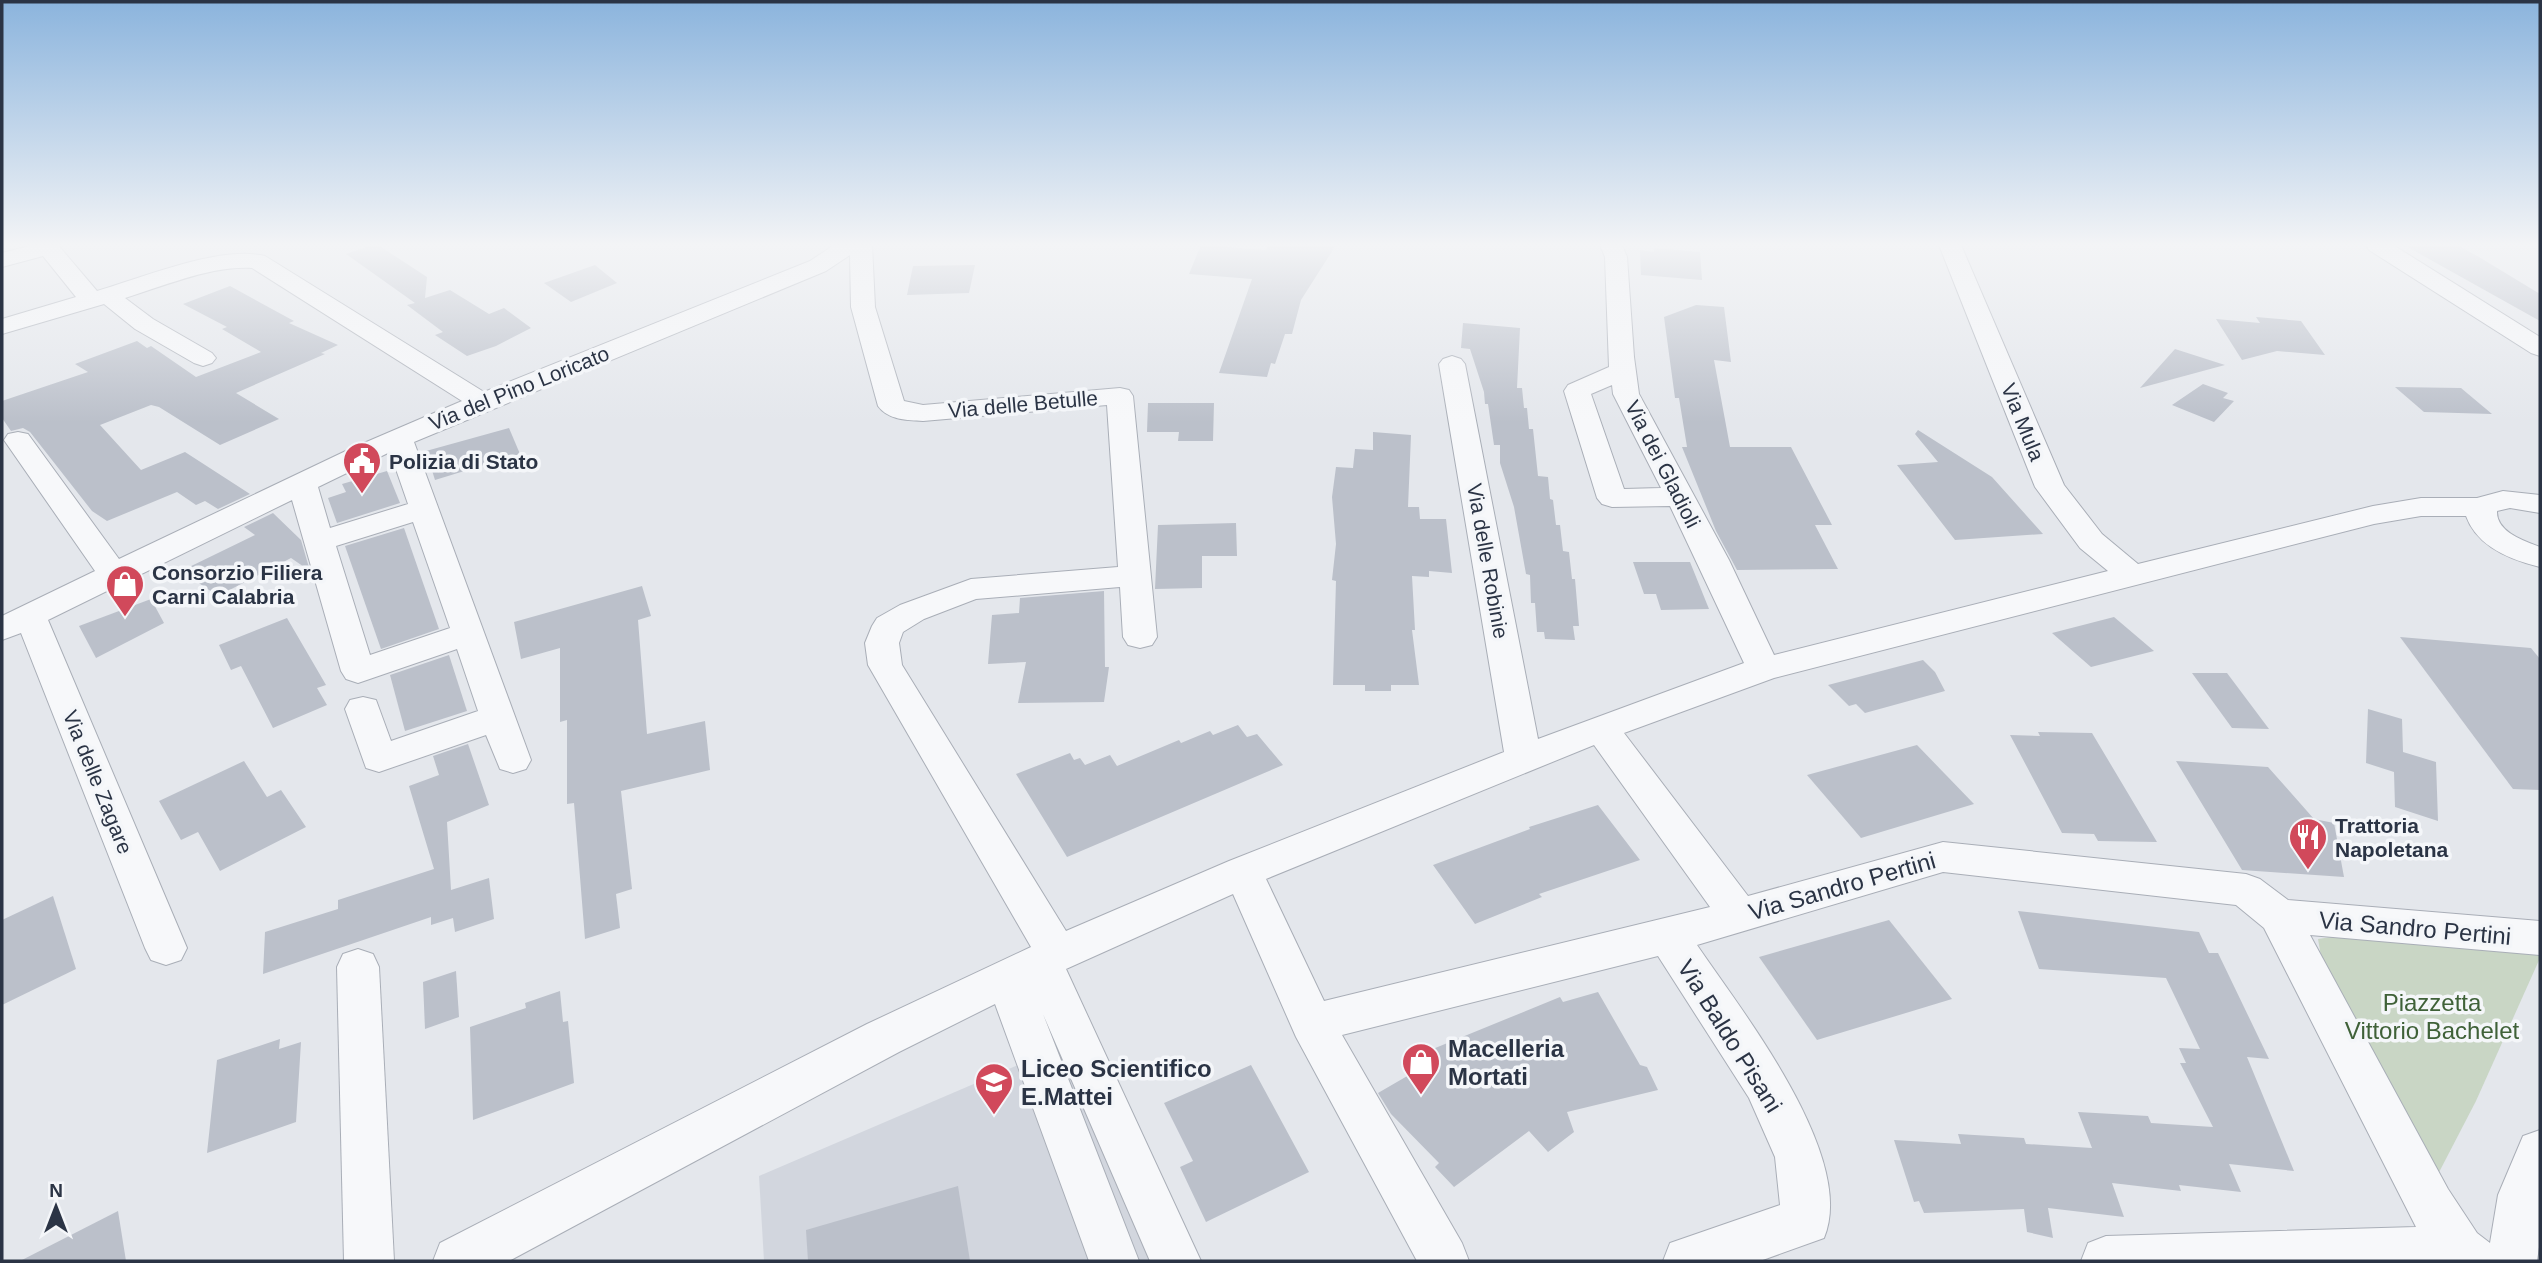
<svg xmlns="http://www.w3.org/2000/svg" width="2542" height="1263" viewBox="0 0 2542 1263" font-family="Arial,sans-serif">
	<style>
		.built { fill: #d2d6de }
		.green { fill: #c9d6c5 }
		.building { fill: #bbc0ca }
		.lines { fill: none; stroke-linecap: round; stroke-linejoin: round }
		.minor-casing { stroke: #a9aeb7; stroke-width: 2 }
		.minor { fill: #f7f8fa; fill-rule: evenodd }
		.labels { text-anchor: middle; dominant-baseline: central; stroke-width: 7; stroke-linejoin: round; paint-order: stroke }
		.street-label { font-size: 21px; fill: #2b3445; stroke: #f4f6f9 }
		.poi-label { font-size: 21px; font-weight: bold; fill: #2b3445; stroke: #f4f6f9; text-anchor: start }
		.near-street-label { font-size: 24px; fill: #2b3445; stroke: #f4f6f9 }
		.near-park-label { font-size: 24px; fill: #3f6138; stroke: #f4f6f9 }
		.near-poi-label { font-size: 24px; font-weight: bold; fill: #2b3445; stroke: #f4f6f9; text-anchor: start }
	</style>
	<rect width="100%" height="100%" fill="#e4e7ec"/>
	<path class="built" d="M1060,1047L1154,1261H764L759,1176Z"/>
	<path class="green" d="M2344,935L2540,952V958L2476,1101L2435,1180L2323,968L2318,939Z"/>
	<g class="building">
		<path d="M372,245H378L427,277L425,298L450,290L489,314L504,308L531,328L496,346L467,356L435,335L443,332L407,305L415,303L346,254Z"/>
		<path d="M1201,245L1266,250L1268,245H1336L1301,300L1292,334H1285L1275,364L1271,363L1267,377L1219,373L1252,279L1189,274Z"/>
		<path d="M2404,245H2457L2479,257L2540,294V321Z"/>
		<path d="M1654,248L1700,252L1702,280L1641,275L1640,250L1654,252Z"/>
		<path d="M595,265L617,283L571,302L544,283Z"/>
		<path d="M975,265L969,293L907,295L913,266Z"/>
		<path d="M230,286L294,321L289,323L338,345L321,353L325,354L236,393L279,419L220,445L159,407L151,405L100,425L141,470L185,452L250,494L218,509L205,501L196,505L177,492L107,521L92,511L30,432L23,428L11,431L2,418V401L88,372L75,364L137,341L147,348L151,346L196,377L261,352L222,329L227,327L183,304Z"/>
		<path d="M1696,305L1724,307L1731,362L1714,360L1730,447H1791L1832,525H1815L1838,569L1737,570L1716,531L1682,447H1687L1679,398H1675L1664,317Z"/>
		<path d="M2256,317L2301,321L2325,355L2277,351L2242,360L2216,319L2260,323Z"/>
		<path d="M1463,323L1520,328L1517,388H1522L1524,408H1527L1529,429H1533L1538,476L1548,477L1550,499L1553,500L1556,525H1560L1563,551L1569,552L1572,579H1575L1579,626H1573L1575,640L1545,639L1544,632H1537L1535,603H1531L1530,575L1526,574L1514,507L1500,463V445H1494L1488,404H1485L1484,392L1470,349L1461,348Z"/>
		<path d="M2175,349L2225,365L2140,388Z"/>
		<path d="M2203,384L2228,393L2223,398L2234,401L2214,422L2172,405Z"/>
		<path d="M2395,387L2461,388L2492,414L2424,412Z"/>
		<path d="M1148,403H1214L1213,441H1178L1179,432H1147Z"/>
		<path d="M509,428L520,454L435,480L426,451Z"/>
		<path d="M1918,430L1992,477L2043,534L1955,540L1897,465L1938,462L1915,434Z"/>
		<path d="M1373,432L1411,435L1408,507H1419L1420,519H1446L1452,573L1429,571V577L1412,576L1415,630H1412L1419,685H1391V691H1365V685H1333L1336,581L1332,580L1336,544L1332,497L1336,467L1353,468L1355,449L1373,450Z"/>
		<path d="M387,471L400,503L337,523L328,498L346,492L342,484Z"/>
		<path d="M273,513L301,540L310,571L291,558L218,596L181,571L255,535L244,527Z"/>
		<path d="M1236,523L1237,556H1202V588L1155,589L1158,525Z"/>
		<path d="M404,528L439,629L381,649L345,546Z"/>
		<path d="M1633,562H1690L1709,609L1661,610L1656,594H1644Z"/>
		<path d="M642,586L651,616L638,620L647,734L705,721L710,770L621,791L632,889L616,894L620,928L585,939L574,803L567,804V720L560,722V648L521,659L514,622Z"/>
		<path d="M1104,591L1105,667H1109L1104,702L1018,703L1026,662L988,664L992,615L1019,613L1020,598Z"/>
		<path d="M151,599L164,623L96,658L79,626Z"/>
		<path d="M2114,617L2154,651L2091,667L2052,633Z"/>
		<path d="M287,618L326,685L317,688L327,705L273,728L241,666L231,670L219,645Z"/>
		<path d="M2400,637L2531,648L2540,659V790L2513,789Z"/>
		<path d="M449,655L467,711L405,731L390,675Z"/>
		<path d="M1923,660L1935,672L1945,691L1865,713L1856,704L1849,706L1828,685Z"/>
		<path d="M2192,673H2227L2269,729L2232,728Z"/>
		<path d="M2368,709L2402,719L2403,752L2436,762L2438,821L2395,807L2394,772L2366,763Z"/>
		<path d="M1238,725L1247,737L1257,734L1283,765L1067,857L1016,774L1070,753L1074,760L1080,758L1085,765L1110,755L1117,766L1179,740L1181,743L1210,731L1213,735Z"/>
		<path d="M2038,732L2092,733L2157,842L2098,841L2094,834L2062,833L2010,735L2040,736Z"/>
		<path d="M468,744L489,805L447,822L451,890L489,878L494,919L455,932L453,918L431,925V917L263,974L265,932L338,909V900L434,869L409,786L439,775L433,756Z"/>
		<path d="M1917,745L1974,804L1861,838L1807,775Z"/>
		<path d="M244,761L267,797L281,790L306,827L220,871L198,832L181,840L159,801Z"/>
		<path d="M2176,761L2268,767L2314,819L2334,823L2344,877L2242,870Z"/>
		<path d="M1598,805L1640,860L1539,894L1542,897L1475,924L1433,865L1530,829L1529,827Z"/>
		<path d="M53,896L76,969L2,1005V920Z"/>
		<path d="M2018,911L2199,932L2209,953H2218L2269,1059L2247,1057L2294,1171L2229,1164L2241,1192L2179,1185L2181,1191L2112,1183L2124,1217L2048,1208L2053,1238L2027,1232L2024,1209L1924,1213L1919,1201L1914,1202L1894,1140L1961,1144L1958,1134L2024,1138L2026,1144L2092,1148L2078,1112L2148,1116L2151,1123L2213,1127L2180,1063H2186L2179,1048L2200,1049L2166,978L2039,969Z"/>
		<path d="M1889,920L1952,999L1817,1040L1759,957Z"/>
		<path d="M456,971L459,1017L425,1029L423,982Z"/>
		<path d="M560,991L563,1022L568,1021L574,1083L473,1120L470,1027L526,1008L525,1003Z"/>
		<path d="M1598,992L1640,1065L1647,1067L1658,1090L1567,1112L1574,1132L1548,1152L1529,1131L1454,1187L1435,1167L1439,1163L1391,1114L1378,1093L1409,1075L1401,1062L1560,997L1563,1002Z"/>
		<path d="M280,1039L279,1049L301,1042L296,1122L207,1153L217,1060Z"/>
		<path d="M1251,1065L1309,1172L1206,1222L1180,1167L1193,1161L1164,1103Z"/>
		<path d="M958,1186L970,1261H808L806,1230Z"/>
		<path d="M118,1211L126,1261H20Z"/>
	</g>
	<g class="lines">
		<defs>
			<g id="minor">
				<path d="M33,245H58L97,291C142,278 220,245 265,256L484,392L810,261L834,245H872L875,307L904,401L923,405L1120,388L1129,390L1133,396L1157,637L1152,645L1140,648L1128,645L1123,637L1120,587L976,599L924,619L903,632L899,643L902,665L1066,931L1229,861L1504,752L1439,364L1443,359L1452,356L1461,359L1465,364L1538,739L1744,663L1670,506L1612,507L1602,504L1597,498L1564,391L1568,385L1609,367L1605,257L1600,245H1622L1627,257L1634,357L1639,394L1729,560L1774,655L2108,571L2080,548L2035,487L1939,245H1961L2064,485L2102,534L2138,564L2373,506L2421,498H2477L2503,491L2540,495V513L2510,508L2497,511C2496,532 2524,541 2540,547V567C2511,560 2477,547 2466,516H2421L2374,524L1774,678L1624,733L1748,896L1943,842L2246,874L2260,879L2288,900L2540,921V955L2310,935L2448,1189L2477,1233L2490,1243L2498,1195L2523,1136L2540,1130V1240L2537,1261H2081L2088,1243L2106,1236L2416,1227L2264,928L2236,905L1943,872L1697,945C1741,1010 1858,1157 1824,1238L1760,1261H1663L1670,1243L1780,1205L1775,1157L1749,1098L1658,956L1342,1035L1462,1243L1469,1261H1417L1296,1037L1233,894L1066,969L1201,1261H1150L1043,1014L1139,1261H1089L995,1004L899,1052L509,1261H433L440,1243L867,1024L1031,947L868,665L865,643L872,626L877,618L900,605L971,579L1118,567L1107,405L923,421C907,420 888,420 878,406L851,307L850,255L826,271L414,442L531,760L526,769L513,773L500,769L486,735L379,772L366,768L345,709L350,700L363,697L376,700L391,741L478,711L457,649L358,683L346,679L341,671L292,500L48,620L187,948L181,960L166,965L151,960L145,948L21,633L2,640V616L95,571L4,440L8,434L18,432L28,434L119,559L350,449L462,401L252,268C209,266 165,286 125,298L153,319L212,353L216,358L212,363L203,366L194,363L135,329L104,304L2,334V319L76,297L43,256L2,267V253ZM1612,385L1613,394L1661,488L1624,489L1591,394ZM390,452L408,504L330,528L318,487ZM413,522L450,628L370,655L336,546ZM1594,745L1710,907L1324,1001L1266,879Z"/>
				<path d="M2366,245H2393L2540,337V356L2531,353L2369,250Z"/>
				<path d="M358,949L373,954L379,967L394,1261H344L337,967L343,954Z"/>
			</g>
		</defs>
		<use href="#minor" class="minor-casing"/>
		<use href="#minor" class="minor"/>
	</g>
	<linearGradient id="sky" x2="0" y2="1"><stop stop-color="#8bb4dd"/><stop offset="0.58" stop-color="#f3f4f6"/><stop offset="1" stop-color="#f3f4f6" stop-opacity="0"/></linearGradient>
	<rect width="2542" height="422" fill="url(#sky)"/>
	<defs>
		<symbol id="civic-pin" viewBox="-11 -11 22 30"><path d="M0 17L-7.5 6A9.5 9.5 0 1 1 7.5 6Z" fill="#d1495b" stroke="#f4f6f9"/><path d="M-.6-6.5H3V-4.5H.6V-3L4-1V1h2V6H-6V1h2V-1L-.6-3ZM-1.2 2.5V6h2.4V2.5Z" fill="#fff"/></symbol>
		<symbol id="shop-pin" viewBox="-11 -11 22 30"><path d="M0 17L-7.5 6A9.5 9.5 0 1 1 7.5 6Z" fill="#d1495b" stroke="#f4f6f9"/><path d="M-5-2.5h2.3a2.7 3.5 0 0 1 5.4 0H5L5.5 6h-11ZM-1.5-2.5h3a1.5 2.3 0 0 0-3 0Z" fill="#fff"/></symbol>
		<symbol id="restaurant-pin" viewBox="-11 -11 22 30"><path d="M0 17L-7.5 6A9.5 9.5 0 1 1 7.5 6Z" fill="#d1495b" stroke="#f4f6f9"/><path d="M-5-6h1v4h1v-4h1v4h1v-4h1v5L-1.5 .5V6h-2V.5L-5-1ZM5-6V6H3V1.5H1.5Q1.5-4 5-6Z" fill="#fff"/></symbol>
		<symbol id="school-pin" viewBox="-11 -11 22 30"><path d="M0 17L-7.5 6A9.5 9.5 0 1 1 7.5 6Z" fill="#d1495b" stroke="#f4f6f9"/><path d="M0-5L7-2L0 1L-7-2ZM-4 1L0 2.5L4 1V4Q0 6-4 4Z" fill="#fff"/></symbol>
	</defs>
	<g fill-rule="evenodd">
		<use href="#civic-pin" x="340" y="439" width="44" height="60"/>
		<use href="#shop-pin" x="103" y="562" width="44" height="60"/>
		<use href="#restaurant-pin" x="2286" y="815" width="44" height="60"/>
		<use href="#shop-pin" x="1399" y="1040" width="44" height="60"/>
		<use href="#school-pin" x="972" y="1060" width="44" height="60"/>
	</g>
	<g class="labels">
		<g class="street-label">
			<text transform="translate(519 388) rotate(-22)">Via del Pino Loricato</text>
			<text transform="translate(1023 404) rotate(-5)">Via delle Betulle</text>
			<text transform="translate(2023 422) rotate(68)">Via Mula</text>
			<text transform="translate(1663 464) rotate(63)">Via dei Gladioli</text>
			<text transform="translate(1488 561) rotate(80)">Via delle Robinie</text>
			<text transform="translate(98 782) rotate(68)">Via delle Zagare</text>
		</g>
		<g class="poi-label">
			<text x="389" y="461">Polizia di Stato</text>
			<text x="152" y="572">Consorzio Filiera<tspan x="152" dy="24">Carni Calabria</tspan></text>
			<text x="2335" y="825">Trattoria<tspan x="2335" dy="24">Napoletana</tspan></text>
		</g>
		<g class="near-street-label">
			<text transform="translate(1842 886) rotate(-16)">Via Sandro Pertini</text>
			<text transform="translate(2415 928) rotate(5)">Via Sandro Pertini</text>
			<text transform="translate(1730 1036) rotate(58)">Via Baldo Pisani</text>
		</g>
		<g class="near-park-label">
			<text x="2432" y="1002">Piazzetta<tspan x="2432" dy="28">Vittorio Bachelet</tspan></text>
		</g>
		<g class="near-poi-label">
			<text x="1448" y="1048">Macelleria<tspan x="1448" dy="28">Mortati</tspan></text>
			<text x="1021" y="1068">Liceo Scientifico<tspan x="1021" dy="28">E.Mattei</tspan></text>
		</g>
	</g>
	<rect width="2542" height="1263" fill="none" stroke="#2b3445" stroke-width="7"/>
	<g transform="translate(56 1207)" stroke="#f4f6f9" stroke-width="5" paint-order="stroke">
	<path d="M0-5L12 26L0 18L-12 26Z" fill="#2b3445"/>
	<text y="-10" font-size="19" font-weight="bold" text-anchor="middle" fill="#2b3445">N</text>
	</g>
</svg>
